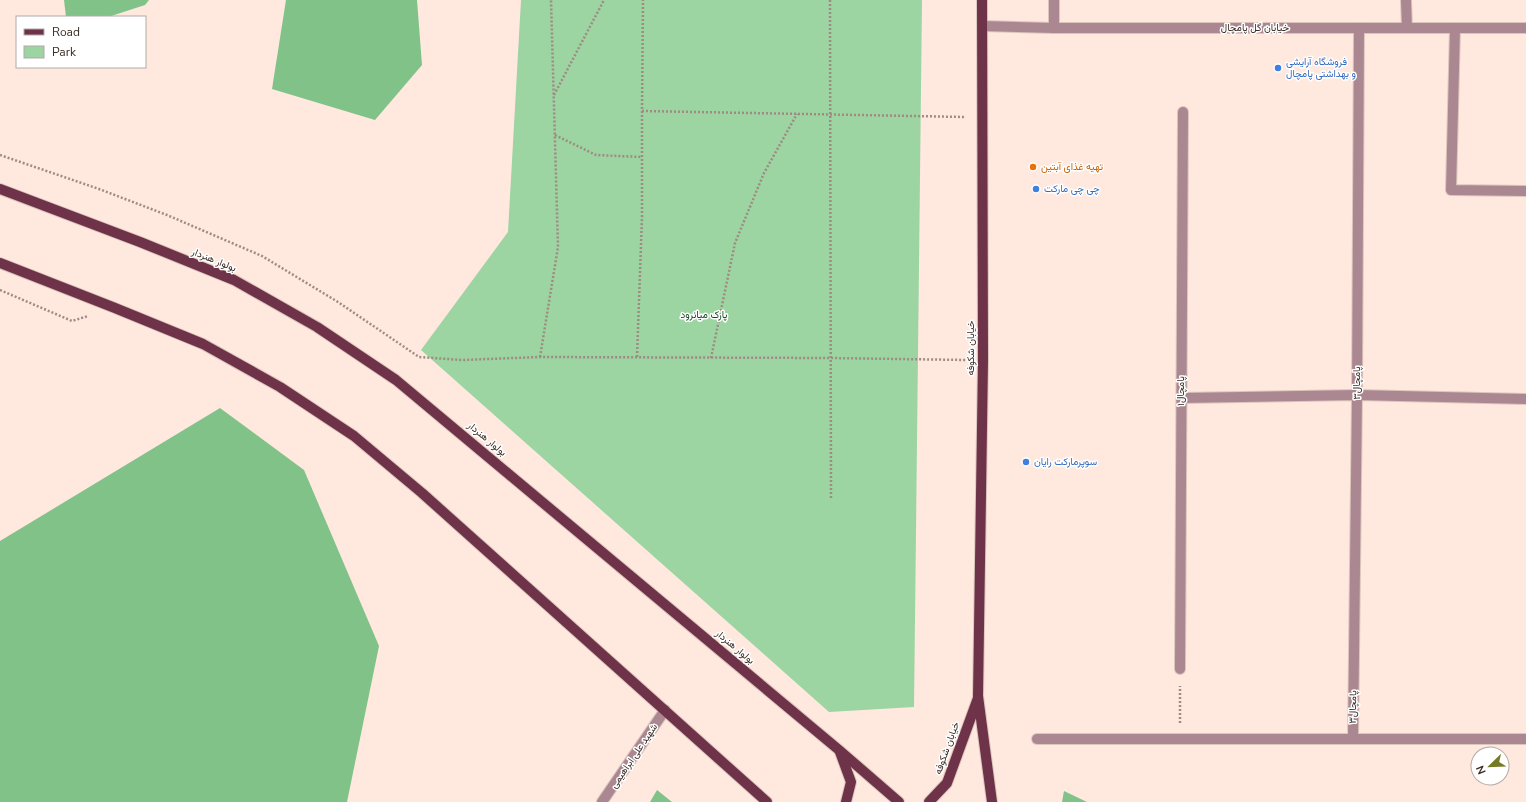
<svg xmlns="http://www.w3.org/2000/svg" width="1526" height="802" viewBox="0 0 1526 802" font-family="'Nunito Sans',Vazirmatn,sans-serif">
	<style>
		.green { fill: #9cd4a2 }
		.forest { fill: #81c289 }
		.lines { fill: none; stroke-linecap: round; stroke-linejoin: round }
		.minor-casing { stroke: #dbc6bd; stroke-width: 12 }
		.major-casing { stroke: #dbc6bd; stroke-width: 12 }
		.path { stroke: #9e8b83; stroke-width: 2.5; stroke-dasharray: 2 2; stroke-linecap: butt }
		.minor { stroke: #ab8792; stroke-width: 10 }
		.major { stroke: #6e3249; stroke-width: 10 }
		.shop-dot { fill: #3f7fe0; stroke: #fff; stroke-width: 1.5 }
		.food-dot { fill: #e8710a; stroke: #fff; stroke-width: 1.5 }
		.labels { text-anchor: middle; dominant-baseline: central; stroke-width: 3; stroke-linejoin: round; paint-order: stroke }
		.street-label { font-size: 10px; fill: #392b24; stroke: #fff }
		.shop-label { font-size: 10px; fill: #366cbe; stroke: #fff; text-anchor: start }
		.food-label { font-size: 10px; fill: #c56008; stroke: #fff; text-anchor: start }
		.park-label { font-size: 10px; fill: #184621; stroke: #fff }
	</style>
	<rect width="100%" height="100%" fill="#ffe8de"/>
	<path class="green" d="M521,0H922L914,707L829,712L421,350L508,232Z"/>
	<g class="forest">
		<path d="M64,0H149L145,5L108,17H66Z"/>
		<path d="M286,0H417L422,65L375,120L272,89Z"/>
		<path d="M220,408L304,470L379,646L347,802H0V541Z"/>
		<path d="M657,790L672,802H650Z"/>
		<path d="M1064,791L1087,802H1062Z"/>
	</g>
	<g class="lines">
		<defs>
			<g id="minor">
				<path d="M1406,0L1407,28"/>
				<path d="M983,26L1054,28H1526"/>
				<path d="M1054,28V0"/>
				<path d="M1455,28L1451,190L1526,191"/>
				<path d="M1181,398L1357,395L1526,399"/>
				<path d="M1180,669L1183,112"/>
				<path d="M1037,739H1526"/>
				<path d="M1353,739L1357,395L1359,28"/>
				<path d="M602,802L665,710"/>
			</g>
			<g id="major">
				<path d="M982,0L983,360L978,696L992,802"/>
				<path d="M0,189L140,242L234,280L317,327L396,380L839,750L899,802"/>
				<path d="M0,263L115,308L203,344L280,387L354,436L422,493L767,802"/>
				<path d="M840,752L851,782L846,802"/>
				<path d="M929,802L947,783L978,698"/>
			</g>
		</defs>
		<use href="#minor" class="minor-casing"/>
		<use href="#major" class="major-casing"/>
		<g class="path">
			<path d="M830,0L831,499"/>
			<path d="M554,95L604,0"/>
			<path d="M642,111L966,117"/>
			<path d="M555,135L596,155L642,157"/>
			<path d="M0,155L99,189L167,215L262,256L338,302L419,357L462,360L540,357L830,358L967,360"/>
			<path d="M0,290L72,321L88,316"/>
			<path d="M540,357L558,247L551,0"/>
			<path d="M637,357L642,217V111L643,0"/>
			<path d="M711,358L735,243L764,173L797,114"/>
			<path d="M1180,723V686"/>
		</g>
		<use href="#minor" class="minor"/>
		<use href="#major" class="major"/>
	</g>
	<g class="shop-dot">
		<circle cx="1278" cy="68" r="4"/>
		<circle cx="1036" cy="189" r="4"/>
		<circle cx="1026" cy="462" r="4"/>
	</g>
	<circle class="food-dot" cx="1033" cy="167" r="4"/>
	<g class="labels">
		<g class="street-label">
			<text x="1255" y="28">خیابان گل پامچال</text>
			<text transform="translate(214 260) rotate(22)">بولوار هنردار</text>
			<text transform="translate(971 348) rotate(-90)">خیابان شکوفه</text>
			<text transform="translate(1357 383) rotate(-90)">پامچال۳</text>
			<text transform="translate(1181 391) rotate(-90)">پامچال۱</text>
			<text transform="translate(487 439) rotate(40)">بولوار هنردار</text>
			<text transform="translate(735 647) rotate(40)">بولوار هنردار</text>
			<text transform="translate(1353 707) rotate(-89)">پامچال۳</text>
			<text transform="translate(947 748) rotate(-70)">خیابان شکوفه</text>
			<text transform="translate(634 756) rotate(-56)">شهید علی ابراهیمی</text>
		</g>
		<g class="shop-label">
			<text x="1286" y="62">فروشگاه آرایشی<tspan x="1286" dy="12">و بهداشتی پامچال</tspan></text>
			<text x="1044" y="189">چی چی مارکت</text>
			<text x="1034" y="462">سوپرمارکت رایان</text>
		</g>
		<g class="food-label">
			<text x="1041" y="167">تهیه غذای آبتین</text>
		</g>
		<g class="park-label">
			<text x="704" y="315">پارک میانرود</text>
		</g>
	</g>
	<rect x="16" y="16" width="130" height="52" fill="#ffffff" stroke="#b0aaa7"/>
	<rect x="24" y="29" width="20" height="6" fill="#6e3249" stroke="#b0aaa7"/>
	<text x="52" y="36" font-size="12" fill="#392b24">Road</text>
	<rect x="24" y="46" width="20" height="12" fill="#9cd4a2" stroke="#b0aaa7"/>
	<text x="52" y="56" font-size="12" fill="#392b24">Park</text>
	<g transform="translate(1490 766) rotate(247)"><circle r="19" fill="#ffffff" stroke="#b0aaa7"/>
	<path d="M0-3L7 15L0 10L-7 15Z" fill="#757b25"/>
	<text y="-6" font-size="11" font-weight="bold" text-anchor="middle" fill="#392b24">N</text>
	</g>
</svg>
